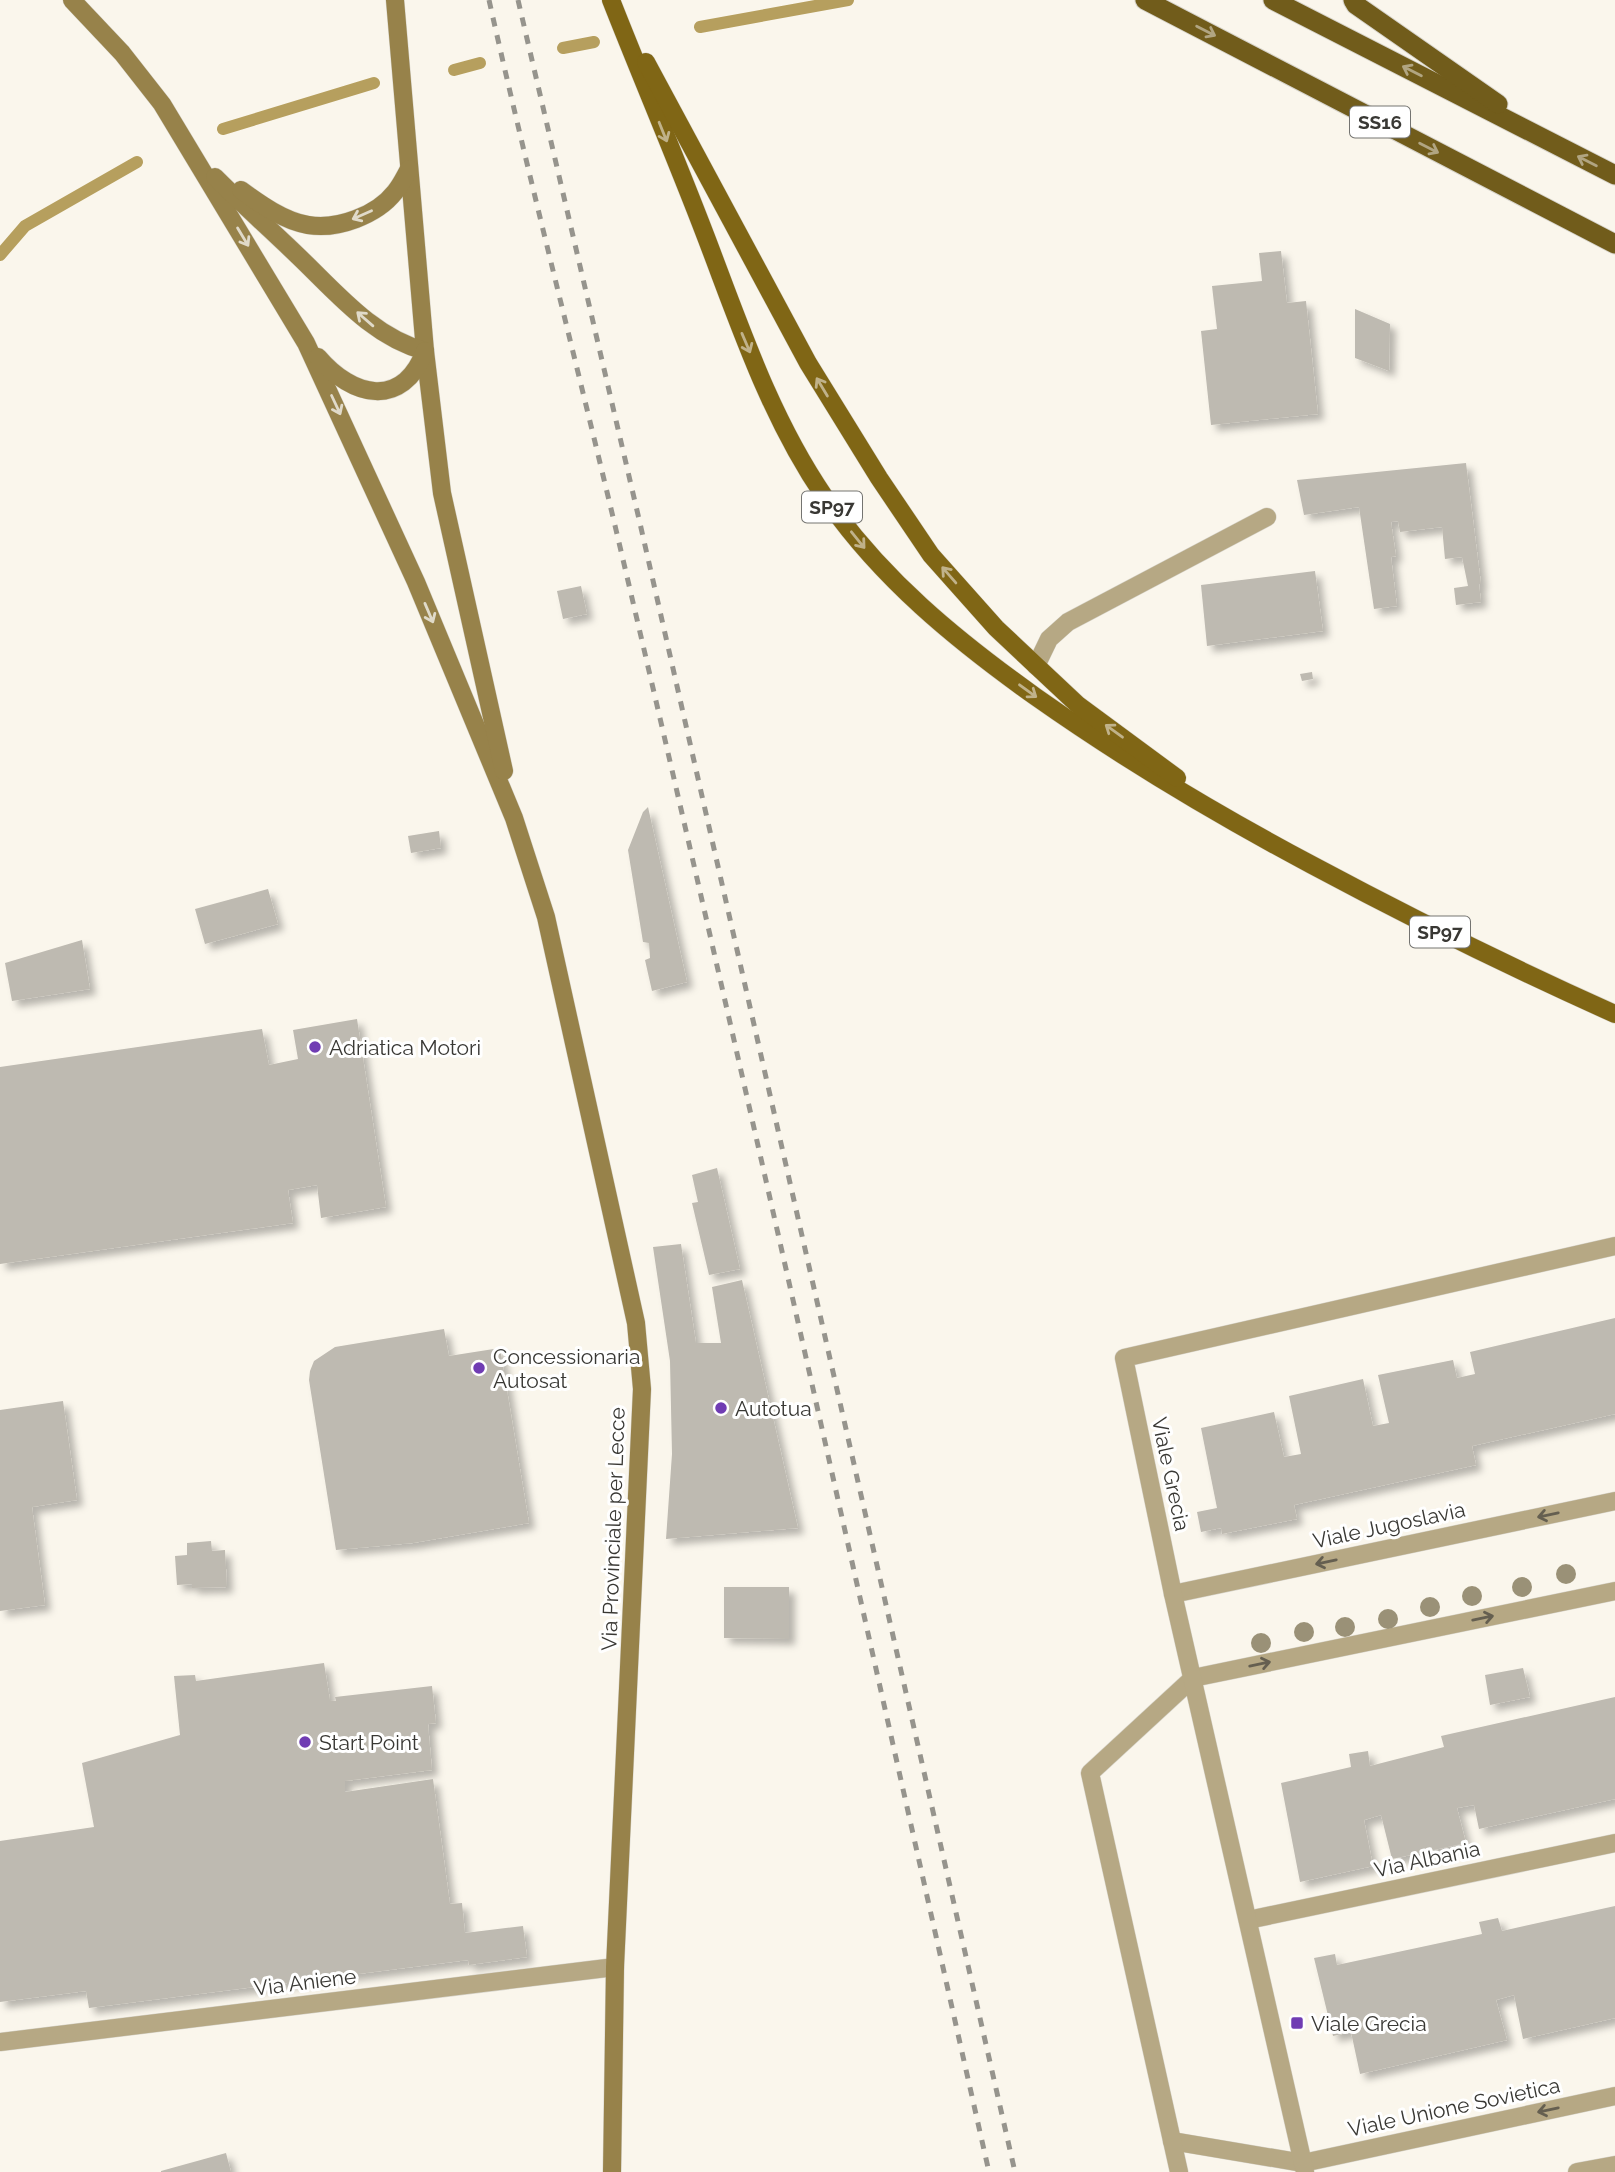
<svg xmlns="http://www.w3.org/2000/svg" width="1615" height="2172" viewBox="0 0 1615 2172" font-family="Raleway,sans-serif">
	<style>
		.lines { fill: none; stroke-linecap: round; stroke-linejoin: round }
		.stream { stroke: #b69f5e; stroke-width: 12 }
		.building { fill: #bebab1; filter: url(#shadow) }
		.service-casing { stroke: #d7d4cb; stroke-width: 19 }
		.minor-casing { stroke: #d7d4cb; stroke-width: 19 }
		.secondary-casing { stroke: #d7d4cb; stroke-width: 19 }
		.primary-casing { stroke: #d7d4cb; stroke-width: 19 }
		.trunk-casing { stroke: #d7d4cb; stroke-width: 21 }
		.service { stroke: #b6a884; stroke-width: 18 }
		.minor { stroke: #b6a884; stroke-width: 18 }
		.secondary { stroke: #97824a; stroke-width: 18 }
		.primary { stroke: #806615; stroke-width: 18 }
		.trunk { stroke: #715c1b; stroke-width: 19 }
		.rail { stroke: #96948d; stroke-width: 5; stroke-dasharray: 9 9; stroke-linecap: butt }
		.tree { fill: #9a9177 }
		.oneway { stroke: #b1a582 }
		.oneway2 { stroke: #c0b28a }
		.oneway3 { stroke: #e0dac9 }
		.oneway4 { stroke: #655f50 }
		.poi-dot { fill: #703cb3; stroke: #fff; stroke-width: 2.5 }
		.labels { text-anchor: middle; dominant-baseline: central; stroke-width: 6; stroke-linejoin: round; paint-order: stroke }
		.shield { fill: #fff; stroke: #747471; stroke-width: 2 }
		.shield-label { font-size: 19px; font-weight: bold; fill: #393834 }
		.poi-label { font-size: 21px; fill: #393834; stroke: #fff; text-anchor: start }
		.street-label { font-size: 21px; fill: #393834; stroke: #fff }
	</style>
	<defs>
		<filter id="shadow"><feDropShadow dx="6" dy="6" stdDeviation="3.5" flood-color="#0004"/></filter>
	</defs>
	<rect width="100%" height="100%" fill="#faf6ec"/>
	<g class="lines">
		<g class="stream">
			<path d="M700,27L848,0"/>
			<path d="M563,48L594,42"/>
			<path d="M454,70L480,63"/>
			<path d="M223,129L374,83"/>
			<path d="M0,255L25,226L137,162"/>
		</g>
	</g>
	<g class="building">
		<path d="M1281,251L1287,303L1306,301L1318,414L1211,425L1201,331L1217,329L1212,286L1262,281L1259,253Z"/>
		<path d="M1355,309L1390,324L1389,371L1355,358Z"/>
		<path d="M1466,463L1481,584H1479L1481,602L1456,605L1454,588L1468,586L1462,557L1445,559L1442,527L1400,532L1398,521L1391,522L1396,556L1391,557L1397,606L1374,609L1359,507L1304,515L1297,480Z"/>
		<path d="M1315,571L1323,631L1207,646L1201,585Z"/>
		<path d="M581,586L587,614L563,619L557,591Z"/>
		<path d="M1312,672L1313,679L1302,681L1300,674Z"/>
		<path d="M648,807L687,982L652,991L645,960L650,958L649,943L643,942L628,850L643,812Z"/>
		<path d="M439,831L441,848L411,853L408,836Z"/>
		<path d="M268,889L278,924L205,944L195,909Z"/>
		<path d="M82,940L90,989L12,1001L5,963Z"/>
		<path d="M357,1019L386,1207L321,1218L317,1185L288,1190L293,1223L0,1264V1067L262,1029L269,1065L298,1059L293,1030Z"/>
		<path d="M717,1168L740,1269L709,1275L692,1203L698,1202L692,1175Z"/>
		<path d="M681,1244L696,1343H721L712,1287L742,1280L798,1528L666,1539L672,1454L670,1361L653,1247Z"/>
		<path d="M1615,1318V1414L1472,1446L1476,1465L1294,1505L1297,1519L1222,1534L1221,1528L1201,1532L1197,1512L1217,1508L1201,1428L1274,1412L1284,1457L1301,1454L1289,1396L1363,1379L1373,1426L1389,1423L1378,1375L1453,1360L1457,1378L1475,1374L1470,1352Z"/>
		<path d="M444,1329L449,1356L500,1348L529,1523L413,1543L336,1550L309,1380L310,1371L314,1361L335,1347Z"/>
		<path d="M63,1401L77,1500L32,1507L45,1605L0,1611V1410Z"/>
		<path d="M211,1541L212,1551L225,1550L227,1587L192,1588V1584L177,1585L175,1556L187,1555V1543Z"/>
		<path d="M724,1587H789V1639L724,1638Z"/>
		<path d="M324,1663L330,1700L336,1701L335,1697L432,1686L436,1723L428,1724L432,1770L345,1781V1792L433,1779L450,1904L462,1903L465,1933L523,1926L527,1957L469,1965L468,1960L89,2008L86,1991L0,2002V1841L94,1827L82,1763L180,1735L174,1676L195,1675L196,1681Z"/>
		<path d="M1523,1668L1530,1697L1490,1705L1485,1675Z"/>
		<path d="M1615,1697V1799L1479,1829L1474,1805L1457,1808L1466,1843L1392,1859L1381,1815L1364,1820L1373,1866L1300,1882L1281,1783L1351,1767L1349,1754L1368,1751L1370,1766L1444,1747L1441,1736Z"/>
		<path d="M1615,1906V2018L1523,2039L1514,1995L1496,2000L1507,2040L1360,2074L1351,2032L1333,2036L1314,1958L1335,1954L1337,1965L1482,1934L1479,1922L1498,1918L1502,1931Z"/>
		<path d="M226,2153L231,2172H161V2171Z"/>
	</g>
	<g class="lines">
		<defs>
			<g id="service">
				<path d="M1036,666L1049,639L1068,622L1267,517"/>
				<path d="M1172,2141L1303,2163"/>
				<path d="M1179,2172L1090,1773L1193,1678"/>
			</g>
			<g id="minor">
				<path d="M1173,1594L1615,1501"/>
				<path d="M1193,1678L1615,1591"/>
				<path d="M1248,1920L1615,1843"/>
				<path d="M0,2042L615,1967"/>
				<path d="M1303,2163L1615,2096"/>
				<path d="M1305,2172L1173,1594L1124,1358L1615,1246"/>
				<path d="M1577,2172L1615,2165"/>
			</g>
			<g id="secondary">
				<path d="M72,0L122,53L162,104L306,343L416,582L514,818L546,917L636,1323L642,1389L615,1967L612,2172"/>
				<path d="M395,0L425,351L442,493L504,771"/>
				<path d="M215,177C242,204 270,229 297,255C335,291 372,337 425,351"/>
				<path d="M241,190C260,204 284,221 308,225C338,230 377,215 395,192C401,185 405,176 409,169"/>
				<path d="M318,357C352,397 402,410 425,351"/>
			</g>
			<g id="primary">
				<path d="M611,0C642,79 676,158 706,237C740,326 770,417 824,496C880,578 956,640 1036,697C1124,759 1216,814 1312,865C1411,918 1512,968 1615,1014"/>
				<path d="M646,62L808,363L879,478L931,555L996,628L1078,705L1177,778"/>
			</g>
			<g id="trunk">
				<path d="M1145,0L1615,244"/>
				<path d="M1273,0L1615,175"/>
				<path d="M1353,0L1356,5L1498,104"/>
			</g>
		</defs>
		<use href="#service" class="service-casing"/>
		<use href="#minor" class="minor-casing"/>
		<use href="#secondary" class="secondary-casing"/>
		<use href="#primary" class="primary-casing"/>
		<use href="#trunk" class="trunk-casing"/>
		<use href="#service" class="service"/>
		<use href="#minor" class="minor"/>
		<use href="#secondary" class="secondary"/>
		<use href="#primary" class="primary"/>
		<use href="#trunk" class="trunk"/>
		<g class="rail">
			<path d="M489,0C529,179 575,356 617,534C745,1079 866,1626 989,2172"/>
			<path d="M518,0L639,519L1015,2172"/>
		</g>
	</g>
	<g class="tree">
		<circle cx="1566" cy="1574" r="10"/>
		<circle cx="1522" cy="1587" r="10"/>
		<circle cx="1472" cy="1596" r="10"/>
		<circle cx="1430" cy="1607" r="10"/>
		<circle cx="1388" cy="1619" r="10"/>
		<circle cx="1345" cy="1627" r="10"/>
		<circle cx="1304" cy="1632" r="10"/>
		<circle cx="1261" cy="1643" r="10"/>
	</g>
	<defs><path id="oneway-shaft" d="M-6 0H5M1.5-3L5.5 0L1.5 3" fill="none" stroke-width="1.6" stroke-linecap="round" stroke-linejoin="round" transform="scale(1.75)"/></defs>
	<g class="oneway">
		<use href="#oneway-shaft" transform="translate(1206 31) rotate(27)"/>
		<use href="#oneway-shaft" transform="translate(1412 71) rotate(-153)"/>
		<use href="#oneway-shaft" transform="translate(1429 148) rotate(27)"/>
		<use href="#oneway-shaft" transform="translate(1587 161) rotate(-153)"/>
	</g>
	<g class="oneway2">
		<use href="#oneway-shaft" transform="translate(663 132) rotate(68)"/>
		<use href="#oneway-shaft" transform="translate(746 343) rotate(67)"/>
		<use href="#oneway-shaft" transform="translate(822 387) rotate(-121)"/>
		<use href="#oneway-shaft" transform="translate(858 540) rotate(51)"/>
		<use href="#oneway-shaft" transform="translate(949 575) rotate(-131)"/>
		<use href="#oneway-shaft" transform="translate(1028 691) rotate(36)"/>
		<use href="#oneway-shaft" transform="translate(1114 731) rotate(-144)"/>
	</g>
	<g class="oneway3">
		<use href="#oneway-shaft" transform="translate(362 215) rotate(156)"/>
		<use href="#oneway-shaft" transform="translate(243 237) rotate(59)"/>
		<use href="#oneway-shaft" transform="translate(365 319) rotate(-139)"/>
		<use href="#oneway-shaft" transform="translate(336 405) rotate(65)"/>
		<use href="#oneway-shaft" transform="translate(429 613) rotate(67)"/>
	</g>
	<g class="oneway4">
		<use href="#oneway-shaft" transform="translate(1548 1515) rotate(168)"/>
		<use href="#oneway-shaft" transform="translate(1326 1562) rotate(168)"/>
		<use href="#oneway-shaft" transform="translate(1483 1618) rotate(-12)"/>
		<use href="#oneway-shaft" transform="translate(1260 1664) rotate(-12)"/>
		<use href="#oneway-shaft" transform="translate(1548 2110) rotate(168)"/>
	</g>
	<g class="poi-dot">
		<circle cx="315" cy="1047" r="7"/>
		<circle cx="479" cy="1368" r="7"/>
		<circle cx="721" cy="1408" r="7"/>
		<circle cx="305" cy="1742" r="7"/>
		<rect x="1290" y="2016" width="14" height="14" rx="3.5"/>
	</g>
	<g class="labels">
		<g class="shield">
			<rect x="1350" y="106.5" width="60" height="31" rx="5"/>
			<rect x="802" y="491.5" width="60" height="31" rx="5"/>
			<rect x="1410" y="916.5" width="60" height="31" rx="5"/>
		</g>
		<g class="shield-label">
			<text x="1380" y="122">SS16</text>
			<text x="832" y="507">SP97</text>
			<text x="1440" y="932">SP97</text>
		</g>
		<g class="poi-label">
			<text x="329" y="1047">Adriatica Motori</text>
			<text x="493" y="1356">Concessionaria<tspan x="493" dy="24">Autosat</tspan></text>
			<text x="735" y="1408">Autotua</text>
			<text x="319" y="1742">Start Point</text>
			<text x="1311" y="2023">Viale Grecia</text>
		</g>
		<g class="street-label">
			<text transform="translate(1171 1474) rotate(78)">Viale Grecia</text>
			<text transform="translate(1389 1525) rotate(-12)">Viale Jugoslavia</text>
			<text transform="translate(613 1529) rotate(-88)">Via Provinciale per Lecce</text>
			<text transform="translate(1427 1859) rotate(-12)">Via Albania</text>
			<text transform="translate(305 1982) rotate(-7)">Via Aniene</text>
			<text transform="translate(1454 2107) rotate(-12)">Viale Unione Sovietica</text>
		</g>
	</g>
</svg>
